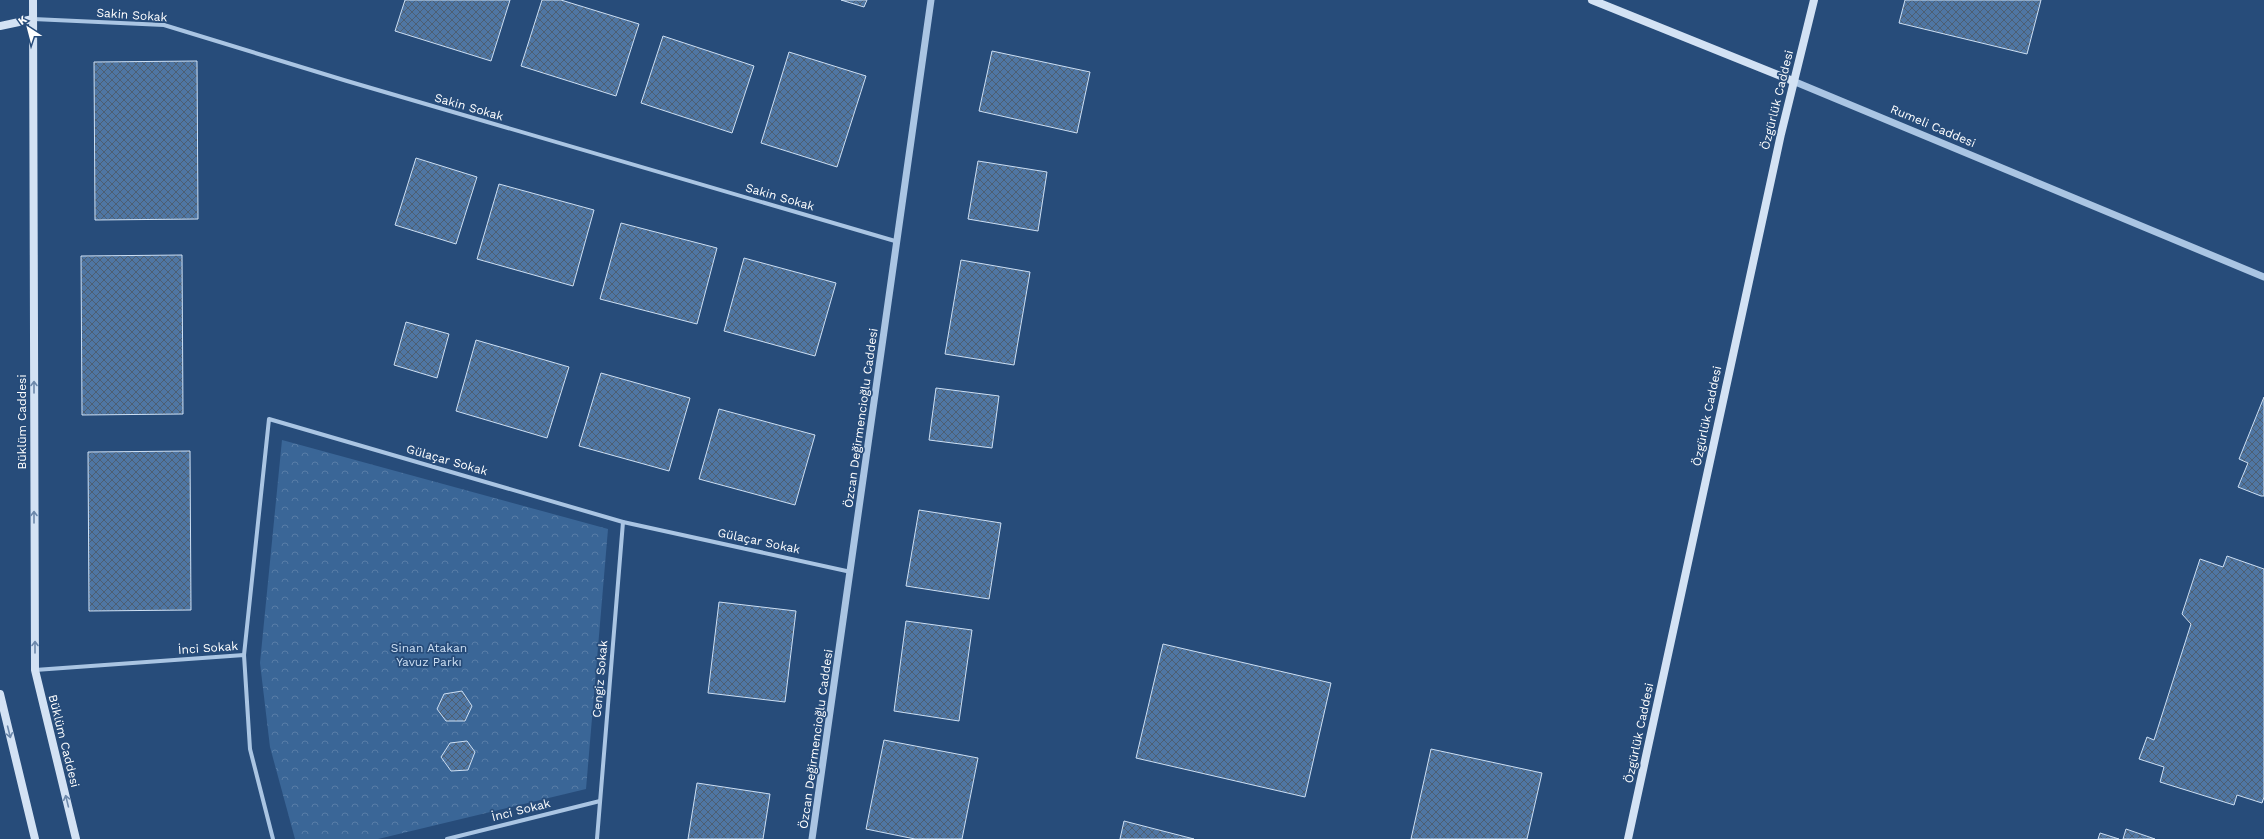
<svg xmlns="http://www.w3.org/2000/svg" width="2264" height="839" viewBox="0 0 2264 839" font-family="'Work Sans',sans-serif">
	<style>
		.forest { fill: url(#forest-crowns) }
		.building { fill: url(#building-cross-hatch); stroke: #cddff3 }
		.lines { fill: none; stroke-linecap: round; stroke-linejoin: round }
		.minor { stroke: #aac5e3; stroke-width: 4 }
		.tertiary { stroke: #aac5e3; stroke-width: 7 }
		.secondary { stroke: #d3e2f4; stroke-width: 8 }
		.oneway { stroke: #6c88ab }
		.labels { text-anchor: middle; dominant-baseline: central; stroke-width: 3.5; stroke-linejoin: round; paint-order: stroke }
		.street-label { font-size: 12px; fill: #fff; stroke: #274c7a }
		.park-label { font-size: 12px; fill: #cddff3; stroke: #274c7a }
	</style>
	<defs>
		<pattern id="forest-crowns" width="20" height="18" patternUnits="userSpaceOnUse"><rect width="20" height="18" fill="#3a6697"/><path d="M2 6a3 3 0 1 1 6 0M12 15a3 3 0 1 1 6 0" fill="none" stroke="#587da7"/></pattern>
		<pattern id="building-cross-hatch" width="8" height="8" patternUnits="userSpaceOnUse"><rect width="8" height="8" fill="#4f76a3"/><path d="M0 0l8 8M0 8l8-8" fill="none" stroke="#4d5f73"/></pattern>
	</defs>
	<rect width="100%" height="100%" fill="#274c7a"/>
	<path class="forest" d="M282,440L608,529L586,789L378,839H295L270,747L260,663Z"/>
	<g class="building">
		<path d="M405,0H510L491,61L395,31Z"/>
		<path d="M542,0H561L639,24L616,96L521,66Z"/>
		<path d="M841,0H867L864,7Z"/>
		<path d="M1905,0H2041L2027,54L1899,23Z"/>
		<path d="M663,36L754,66L732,133L641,103Z"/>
		<path d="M992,51L1090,72L1077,133L979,111Z"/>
		<path d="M789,52L866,76L837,167L761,143Z"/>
		<path d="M197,61L198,219L95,220L94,62Z"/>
		<path d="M416,158L477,177L456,244L395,225Z"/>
		<path d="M978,161L1047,172L1038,231L968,219Z"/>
		<path d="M499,184L594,210L573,286L477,259Z"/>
		<path d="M621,223L717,248L697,324L600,299Z"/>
		<path d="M182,255L183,414L82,415L81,256Z"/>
		<path d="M744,258L836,283L815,356L724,331Z"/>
		<path d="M961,260L1030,272L1014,365L945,354Z"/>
		<path d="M406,322L449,334L437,378L394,365Z"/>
		<path d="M476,340L569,367L547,438L456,411Z"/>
		<path d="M601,373L690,398L669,471L579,446Z"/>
		<path d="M936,388L999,396L992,448L929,440Z"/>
		<path d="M2264,397V496H2261L2238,487L2248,463L2239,459Z"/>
		<path d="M719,409L815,435L795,505L699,479Z"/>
		<path d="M190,451L191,610L89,611L88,452Z"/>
		<path d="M919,510L1001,523L989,599L906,586Z"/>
		<path d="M2227,556L2264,569V797L2262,803L2237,795L2234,805L2160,782L2164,767L2139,759L2147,737L2154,740L2191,624L2182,614L2200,559L2223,567Z"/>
		<path d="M719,602L796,611L785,702L708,693Z"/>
		<path d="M906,621L972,630L959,721L894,711Z"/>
		<path d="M1163,644L1331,683L1305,797L1136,758Z"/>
		<path d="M462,691L472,706L465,721H446L437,709L444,694Z"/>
		<path d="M884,740L978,758L962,839H915L866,829Z"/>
		<path d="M467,741L475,752L468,770L451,771L441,757L450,743Z"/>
		<path d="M1431,749L1542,773L1527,839H1411Z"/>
		<path d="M697,783L770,794L763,839H688Z"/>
		<path d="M1124,821L1194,839H1120Z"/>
		<path d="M2126,829L2155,839H2123Z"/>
		<path d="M2100,833L2119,839H2098Z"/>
	</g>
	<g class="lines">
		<g class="minor">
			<path d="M33,19L164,25L347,81L895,241"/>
			<path d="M244,655L269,419L623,522L851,572"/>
			<path d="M35,670L244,655L250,749L273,839"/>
			<path d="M447,839L600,801"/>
			<path d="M597,839L623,522"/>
		</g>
		<g class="tertiary">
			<path d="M1793,81L2264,277"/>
			<path d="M812,839L931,0"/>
		</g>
		<g class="secondary">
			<path d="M33,0L35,670L76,839"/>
			<path d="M1592,0L1793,81"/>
			<path d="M0,26L33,19"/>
			<path d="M0,694L35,839"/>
			<path d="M1628,839L1781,134L1814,0"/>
		</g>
	</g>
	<defs><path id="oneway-shaft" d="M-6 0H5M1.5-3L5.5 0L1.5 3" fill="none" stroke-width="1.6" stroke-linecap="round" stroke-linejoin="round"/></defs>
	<g class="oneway">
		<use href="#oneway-shaft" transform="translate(34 387) rotate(-90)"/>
		<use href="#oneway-shaft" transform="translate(34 517) rotate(-90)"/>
		<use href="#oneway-shaft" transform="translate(35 647) rotate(-90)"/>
		<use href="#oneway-shaft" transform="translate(9 732) rotate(76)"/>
		<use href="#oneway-shaft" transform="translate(67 801) rotate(-104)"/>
	</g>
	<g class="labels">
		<g class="street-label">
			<text transform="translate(132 15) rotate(4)">Sakin Sokak</text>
			<text transform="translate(1777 100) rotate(-76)">Özgürlük Caddesi</text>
			<text transform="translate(469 107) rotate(16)">Sakin Sokak</text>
			<text transform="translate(1933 126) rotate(23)">Rumeli Caddesi</text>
			<text transform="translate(780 197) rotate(16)">Sakin Sokak</text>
			<text transform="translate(1707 416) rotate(-78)">Özgürlük Caddesi</text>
			<text transform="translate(861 418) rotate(-82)">Özcan Değirmencioğlu Caddesi</text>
			<text transform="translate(22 422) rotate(-90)">Büklüm Caddesi</text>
			<text transform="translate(447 460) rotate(16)">Gülaçar Sokak</text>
			<text transform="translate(759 541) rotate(12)">Gülaçar Sokak</text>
			<text transform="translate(208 648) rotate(-4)">İnci Sokak</text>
			<text transform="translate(600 679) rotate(-85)">Cengiz Sokak</text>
			<text transform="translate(1639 733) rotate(-78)">Özgürlük Caddesi</text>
			<text transform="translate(816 739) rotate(-82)">Özcan Değirmencioğlu Caddesi</text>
			<text transform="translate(64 741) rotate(76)">Büklüm Caddesi</text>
			<text transform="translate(521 810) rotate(-14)">İnci Sokak</text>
		</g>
		<g class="park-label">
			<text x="429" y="648">Sinan Atakan<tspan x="429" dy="14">Yavuz Parkı</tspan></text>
		</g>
	</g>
	<g transform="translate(28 28) rotate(324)" stroke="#274c7a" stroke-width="3" paint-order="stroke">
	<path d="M0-3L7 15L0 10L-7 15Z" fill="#ffffff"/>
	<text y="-6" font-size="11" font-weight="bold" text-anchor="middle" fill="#ffffff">K</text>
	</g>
</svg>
